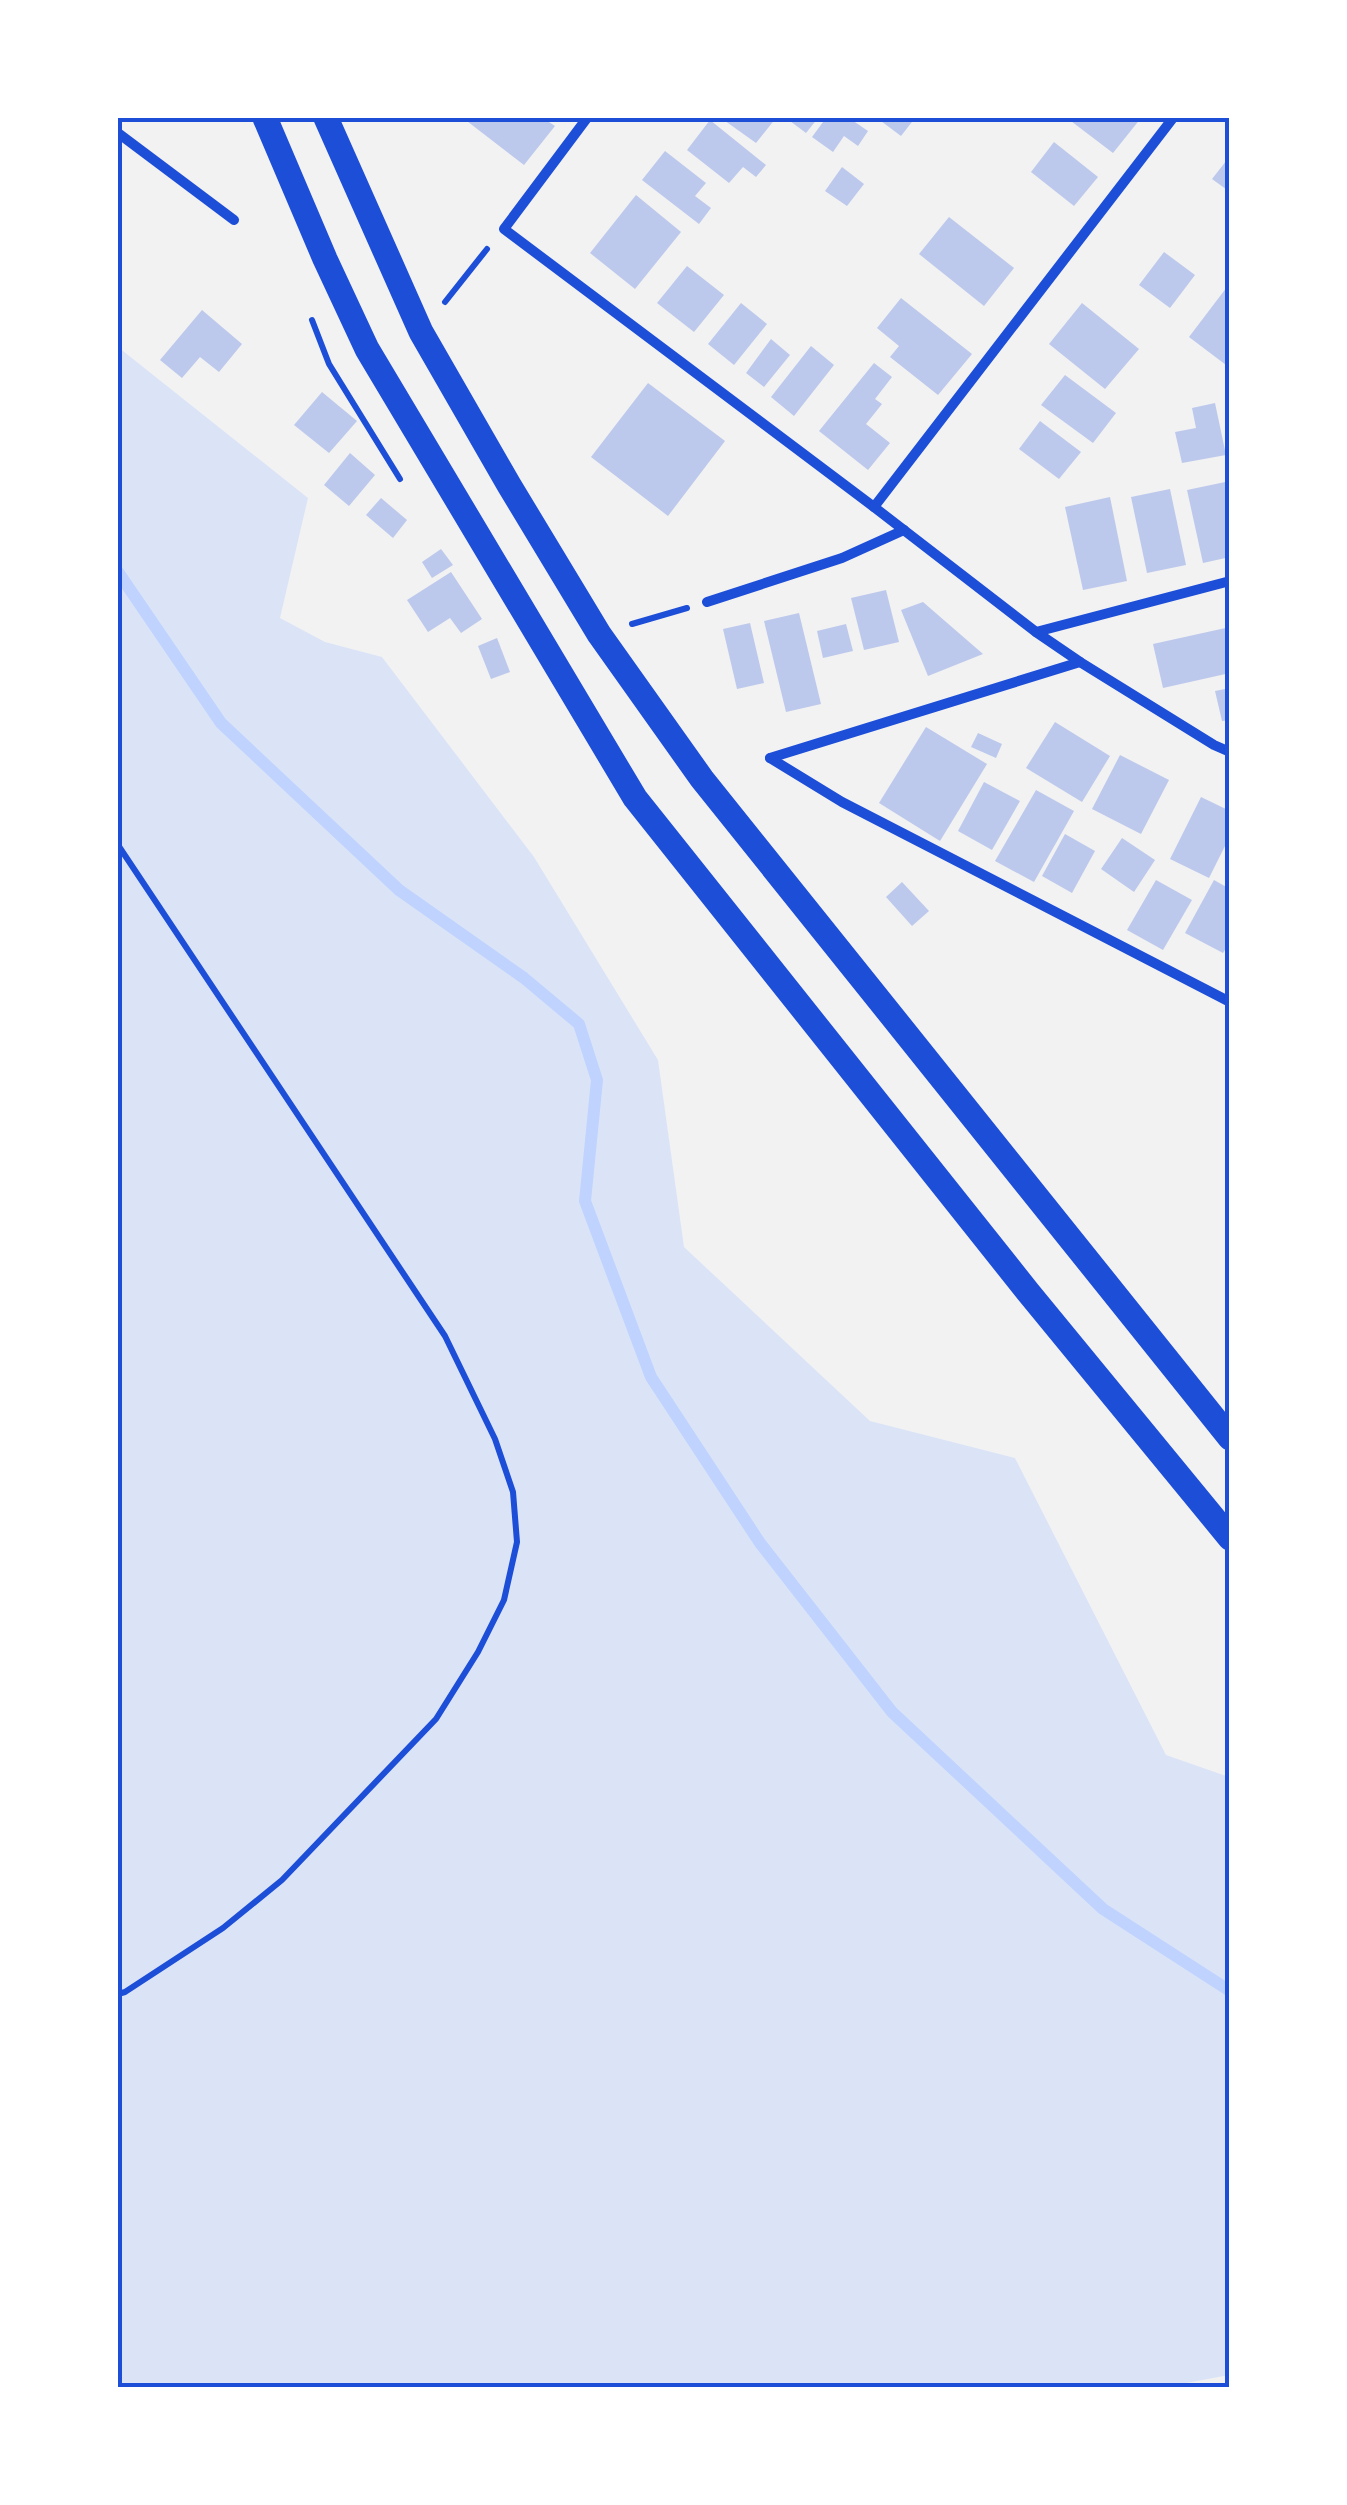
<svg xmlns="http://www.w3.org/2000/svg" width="1347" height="2505" viewBox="0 0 1347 2505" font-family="Commissioner,sans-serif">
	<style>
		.green { fill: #dbe4f7 }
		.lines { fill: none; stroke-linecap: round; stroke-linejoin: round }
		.stream { stroke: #bfd3fe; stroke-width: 12 }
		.building { fill: #bdc9ec }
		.path { stroke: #1d4ed8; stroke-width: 6 }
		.minor { stroke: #1d4ed8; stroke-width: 10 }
		.primary { stroke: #1d4ed8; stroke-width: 25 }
		.neatline { fill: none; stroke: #1d4ed8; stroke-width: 4 }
	</style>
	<rect width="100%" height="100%" fill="#f2f2f2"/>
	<path class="green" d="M118,347L308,498L280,618L325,642L382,657L534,857L658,1060L684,1247L870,1421L1015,1458L1166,1755L1229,1777V2375L1160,2388L118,2387Z"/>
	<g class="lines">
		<path class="stream" d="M118,572L221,723L399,890L524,978L579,1024L597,1080L585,1201L651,1377L760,1543L892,1712L1103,1909L1230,1991"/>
	</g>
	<g class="building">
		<path d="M463,118H543L555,126L524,165Z"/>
		<path d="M721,118H776L756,143Z"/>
		<path d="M786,118H818L806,133Z"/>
		<path d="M826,118H849L868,131L858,146L844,136L833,152L812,137Z"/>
		<path d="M877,118H915L901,136Z"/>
		<path d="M1067,118H1141L1113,153Z"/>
		<path d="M710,120L766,165L756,177L743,167L729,183L687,150Z"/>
		<path d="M1054,142L1098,177L1074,206L1031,172Z"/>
		<path d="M665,151L706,183L695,196L711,208L699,224L642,180Z"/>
		<path d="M1230,156V192L1212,179Z"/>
		<path d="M842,167L864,184L847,206L825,191Z"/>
		<path d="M636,195L681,232L635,289L590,253Z"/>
		<path d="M949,217L1014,268L984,306L919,254Z"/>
		<path d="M1164,252L1195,275L1170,308L1139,285Z"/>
		<path d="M687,266L724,295L694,332L657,303Z"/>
		<path d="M1230,283V368L1189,337Z"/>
		<path d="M901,298L972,354L938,395L890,357L899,346L877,328Z"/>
		<path d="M741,303L767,324L734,365L708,344Z"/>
		<path d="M1082,303L1139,349L1105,389L1049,344Z"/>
		<path d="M202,310L242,344L219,372L200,357L182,378L160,360Z"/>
		<path d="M771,339L790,355L764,387L746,373Z"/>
		<path d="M811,346L834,365L794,416L771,397Z"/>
		<path d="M874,363L892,377L875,399L882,404L866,424L890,443L868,470L819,431Z"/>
		<path d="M1065,375L1116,413L1093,443L1041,405Z"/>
		<path d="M648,383L725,441L668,516L591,457Z"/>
		<path d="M322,392L357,421L329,453L294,425Z"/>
		<path d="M1215,403L1226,455L1182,463L1175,432L1196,428L1192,408Z"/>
		<path d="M1040,421L1081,452L1059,479L1019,449Z"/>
		<path d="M350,453L375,475L349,506L324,485Z"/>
		<path d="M1230,481V557L1203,563L1187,490Z"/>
		<path d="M1170,489L1186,565L1147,573L1131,497Z"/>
		<path d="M1110,497L1127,581L1083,590L1065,507Z"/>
		<path d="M381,498L407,520L393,538L366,515Z"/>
		<path d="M441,549L453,565L432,578L422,562Z"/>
		<path d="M451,572L482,619L461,633L450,618L428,632L407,600Z"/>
		<path d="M886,590L899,642L864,650L851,598Z"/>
		<path d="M923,602L983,654L928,676L901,610Z"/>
		<path d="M799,613L821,704L786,712L764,621Z"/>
		<path d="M750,623L764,683L737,689L723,629Z"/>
		<path d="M846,624L853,651L823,658L817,631Z"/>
		<path d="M1230,627V673L1163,688L1153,644Z"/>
		<path d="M497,638L510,672L491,679L478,646Z"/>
		<path d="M1230,688V720L1222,721L1215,691Z"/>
		<path d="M1055,722L1110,756L1082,802L1026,768Z"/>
		<path d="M926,727L987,764L940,841L879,803Z"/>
		<path d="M978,733L1002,744L996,758L971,747Z"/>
		<path d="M1120,755L1169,780L1141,834L1092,809Z"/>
		<path d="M984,782L1020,801L992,850L958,831Z"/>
		<path d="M1036,790L1074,811L1034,882L995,861Z"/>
		<path d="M1201,797L1230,811V836L1209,878L1170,859Z"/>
		<path d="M1065,834L1095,851L1072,893L1042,876Z"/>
		<path d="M1122,838L1155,860L1134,892L1101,869Z"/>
		<path d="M1156,880L1192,900L1163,950L1127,930Z"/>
		<path d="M1214,880L1230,889V942L1223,953L1185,933Z"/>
		<path d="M902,882L929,911L912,926L886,897Z"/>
	</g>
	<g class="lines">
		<g class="path">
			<path d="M445,302L487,249"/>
			<path d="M312,320L329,364L400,479"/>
			<path d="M632,624L687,608"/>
			<path d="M118,845L445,1336L495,1439L513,1492L517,1542L504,1600L478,1652L436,1719L282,1880L223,1928L125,1992L118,1994"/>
		</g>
		<g class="minor">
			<path d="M587,118L504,229L874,507L1036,632L1080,662L1214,745L1230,752"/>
			<path d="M118,133L234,220"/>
			<path d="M874,507L1173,118"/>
			<path d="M707,602L842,558L904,530"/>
			<path d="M1036,632L1230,581"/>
			<path d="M770,758L842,802L1230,1002"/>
			<path d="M770,758L1080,662"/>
		</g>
		<g class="primary">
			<path d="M265,118L325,259L367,349L635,798L1028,1292L1230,1538"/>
			<path d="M326,118L421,332L509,485L599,634L702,779L1230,1438"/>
		</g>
	</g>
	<rect width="1347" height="2505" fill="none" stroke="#ffffff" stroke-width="240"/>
	<rect x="120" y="120" width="1107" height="2265" class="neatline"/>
</svg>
